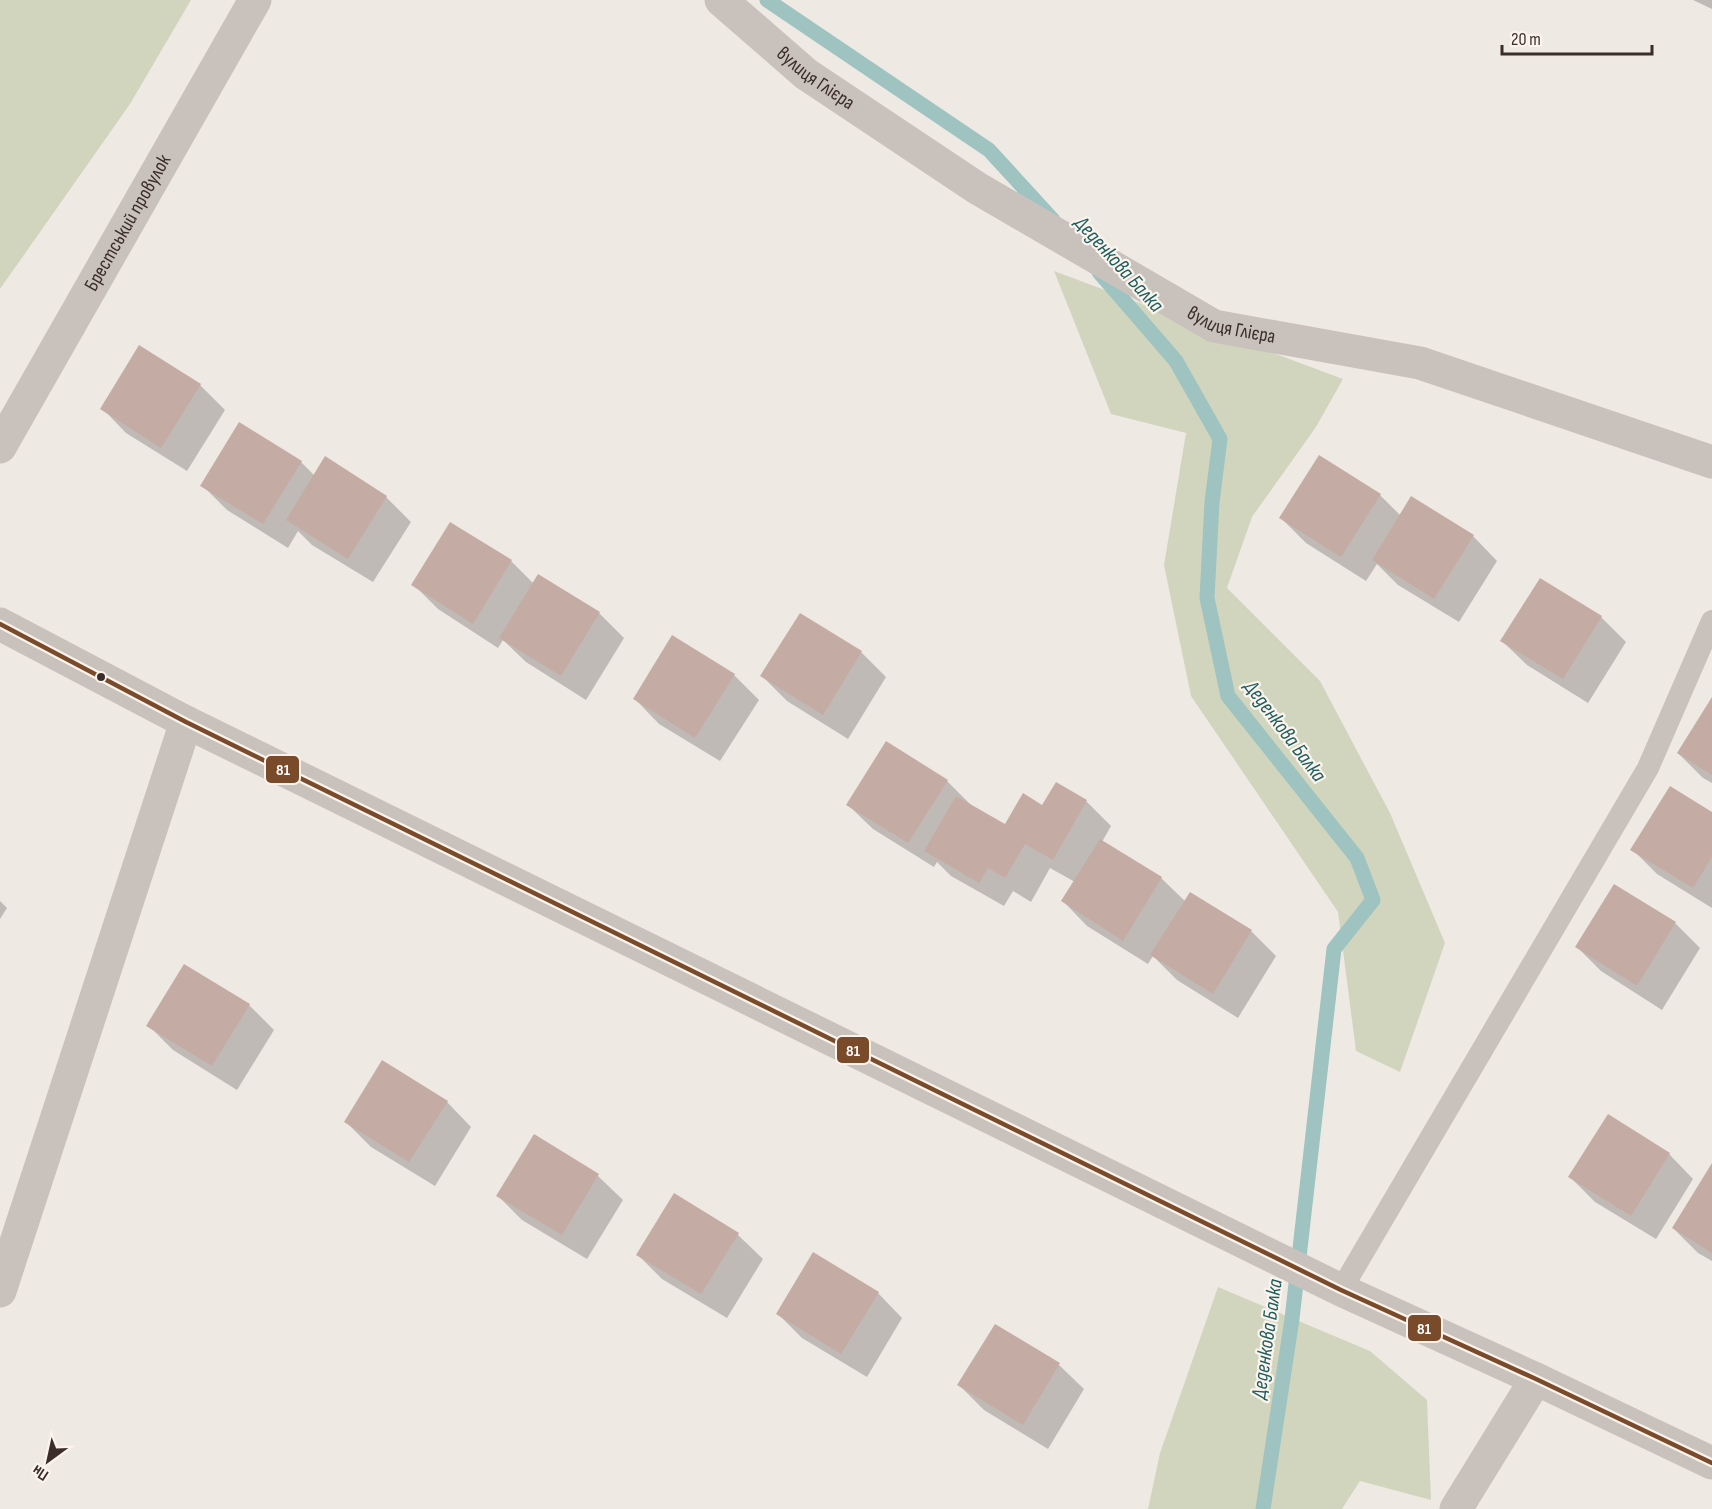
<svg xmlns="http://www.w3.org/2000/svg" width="1712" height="1509" viewBox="0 0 1712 1509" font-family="'Sofia Sans Condensed',sans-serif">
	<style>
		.green { fill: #d2d5be }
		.shadow { fill: #0003 }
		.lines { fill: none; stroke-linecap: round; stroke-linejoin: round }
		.stream { stroke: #9ec3c1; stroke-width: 15 }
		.building { fill: #c4aca5 }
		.service { stroke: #c9c1bc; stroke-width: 22 }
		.minor { stroke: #c9c1bc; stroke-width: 33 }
		.bus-1-casing { stroke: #fbf3ec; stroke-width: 9 }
		.bus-1 { stroke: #7a4b2a; stroke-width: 4.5 }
		.bus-dot { fill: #3b2e2a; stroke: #fbf3ec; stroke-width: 2 }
		.labels { text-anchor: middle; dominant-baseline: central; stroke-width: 4.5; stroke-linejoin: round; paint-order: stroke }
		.street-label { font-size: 20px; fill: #3b2e2a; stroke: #fbf3ec }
		.water-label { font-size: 21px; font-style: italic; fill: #1d5e5f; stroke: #fbf3ec }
		.line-badge { stroke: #fbf3ec; stroke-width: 2 }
		.badge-label { font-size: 16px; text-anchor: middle; font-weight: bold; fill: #fff }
	</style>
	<rect width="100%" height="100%" fill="#efe9e4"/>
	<g class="green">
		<path d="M0,0H191L130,104L0,289Z"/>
		<path d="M1054,271L1343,379L1316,427L1252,517L1227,588L1320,681L1390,813L1445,943L1400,1072L1356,1051L1338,912L1191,696L1164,565L1186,433L1111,414Z"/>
		<path d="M1218,1287L1370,1351L1427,1400L1431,1500L1360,1481L1342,1509H1148L1160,1453Z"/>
	</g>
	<g class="shadow">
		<path d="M1693,0H1712V9Z"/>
		<path d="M139,347L200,385L225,410L187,471L126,433L102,408Z"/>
		<path d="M301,462L315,476L386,497L411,522L373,582L312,545L298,531L288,548L227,510L202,485Z"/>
		<path d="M1380,495L1401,516L1473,536L1497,561L1459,622L1398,585L1377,564L1366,581L1306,543L1281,518Z"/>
		<path d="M450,524L511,561L534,584L539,576L599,613L624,638L586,700L526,662L503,640L498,648L438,609L413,584Z"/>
		<path d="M801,615L861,652L886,677L848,739L787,701L762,676Z"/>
		<path d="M1601,617L1626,642L1588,703L1527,665L1502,641Z"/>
		<path d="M734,675L759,700L720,761L659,724L635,699Z"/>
		<path d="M1712,700V783L1703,778L1678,753Z"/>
		<path d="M947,781L972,806L1006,826L1043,807L1056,784L1086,801L1111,826L1102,842L1161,878L1186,902L1191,894L1251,931L1276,956L1238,1018L1177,980L1153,956L1148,964L1087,926L1063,901L1075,882L1050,868L1031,902L1013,891L1004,906L951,876L937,862L934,867L873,829L848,805Z"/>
		<path d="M1712,814V908L1657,874L1632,849Z"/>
		<path d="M1614,886L1675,923L1700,948L1662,1010L1601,971L1577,947Z"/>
		<path d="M0,901L7,908L0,919Z"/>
		<path d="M249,1005L274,1030L237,1090L173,1050L148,1025Z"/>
		<path d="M447,1102L471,1127L435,1186L371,1147L346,1122Z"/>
		<path d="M534,1136L598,1176L623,1200L587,1259L522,1220L498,1196Z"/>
		<path d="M1669,1154L1693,1179L1656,1239L1595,1202L1570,1177Z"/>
		<path d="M1712,1167V1261L1698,1253L1673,1228Z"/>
		<path d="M674,1195L738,1235L763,1259L727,1318L662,1279L638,1255Z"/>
		<path d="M878,1293L902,1318L867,1377L802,1338L778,1314Z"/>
		<path d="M995,1326L1059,1365L1084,1389L1048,1449L984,1410L959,1385Z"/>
	</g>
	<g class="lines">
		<g class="stream">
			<path d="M767,0L989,150L1053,220"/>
			<path d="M1099,272L1176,361L1220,439L1212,502L1207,598L1228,696L1357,858L1373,900L1334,949L1292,1319L1263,1509"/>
		</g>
	</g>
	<g class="building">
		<path d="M139,345L201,384L161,448L100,409Z"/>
		<path d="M239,422L302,461L263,524L200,486Z"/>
		<path d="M1319,455L1381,494L1341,557L1279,518Z"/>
		<path d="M325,456L387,496L348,559L286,520Z"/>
		<path d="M1411,496L1474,535L1434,599L1372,560Z"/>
		<path d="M450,522L512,560L473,624L411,585Z"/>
		<path d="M538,574L600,612L561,676L499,638Z"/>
		<path d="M1540,578L1602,616L1563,679L1500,641Z"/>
		<path d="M800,613L862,651L823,715L760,676Z"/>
		<path d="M672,635L735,674L695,738L633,699Z"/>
		<path d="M1712,697V775L1677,753Z"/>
		<path d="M886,741L948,780L908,843L846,805Z"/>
		<path d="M1056,782L1087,800L1053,860L1025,844L1005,878L988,868L979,883L924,851L956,796L1005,824L1023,793L1042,805Z"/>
		<path d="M1670,786L1712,812V857L1693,888L1630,850Z"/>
		<path d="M1100,839L1162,877L1123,941L1061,901Z"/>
		<path d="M1614,884L1676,922L1637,986L1575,947Z"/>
		<path d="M1190,892L1252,930L1213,994L1150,955Z"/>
		<path d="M184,964L250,1004L212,1066L146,1026Z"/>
		<path d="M382,1060L448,1101L409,1162L344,1122Z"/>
		<path d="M1608,1114L1670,1153L1631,1216L1568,1177Z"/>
		<path d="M534,1134L599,1174L562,1235L496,1196Z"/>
		<path d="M1712,1163V1253L1672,1228Z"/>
		<path d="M674,1193L739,1233L701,1294L636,1255Z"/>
		<path d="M813,1252L879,1292L841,1354L776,1314Z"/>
		<path d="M995,1324L1060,1363L1023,1425L957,1385Z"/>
	</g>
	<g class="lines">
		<path class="service" d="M1341,1290L1648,768L1712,621"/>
		<g class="minor">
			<path id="s1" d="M721,0L806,74L977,188L1214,326L1420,363L1712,462"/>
			<path id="s2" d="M0,447L255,0"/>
			<path d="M0,624L186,722L1341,1290L1536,1379L1712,1463"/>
			<path d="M0,1291L186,722"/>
			<path d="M1456,1509L1536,1379"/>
		</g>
		<defs>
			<path id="bus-1" d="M0,624L186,722L1341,1290L1536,1379L1712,1463"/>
		</defs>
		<use href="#bus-1" class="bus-1-casing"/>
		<use href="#bus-1" class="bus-1"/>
	</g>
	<circle class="bus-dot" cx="101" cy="677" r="5"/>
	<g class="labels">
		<g class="street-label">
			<text stroke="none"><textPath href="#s1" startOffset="123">вулиця Глієра</textPath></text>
			<text stroke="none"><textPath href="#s2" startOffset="258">Брестський провулок</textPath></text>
			<text stroke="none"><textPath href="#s1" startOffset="609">вулиця Глієра</textPath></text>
		</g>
		<g class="water-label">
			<text transform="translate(1119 264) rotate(48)">Деденкова Балка</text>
			<text transform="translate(1285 731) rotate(53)">Деденкова Балка</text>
			<text transform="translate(1267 1339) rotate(-82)">Деденкова Балка</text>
		</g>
	</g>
	<g class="line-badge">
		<rect x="265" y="755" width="35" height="29" rx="6" fill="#7a4b2a"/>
		<rect x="836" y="1036" width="34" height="28" rx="6" fill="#7a4b2a"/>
		<rect x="1407" y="1314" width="35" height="28" rx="6" fill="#7a4b2a"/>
	</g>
	<g class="badge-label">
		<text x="283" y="775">81</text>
		<text x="853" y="1056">81</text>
		<text x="1424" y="1334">81</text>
	</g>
	<g transform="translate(48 1461) rotate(213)" stroke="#fbf3ec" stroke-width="4.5" paint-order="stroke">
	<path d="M0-4.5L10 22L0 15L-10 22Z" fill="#3b2e2a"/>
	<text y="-9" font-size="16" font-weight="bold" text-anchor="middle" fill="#3b2e2a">Пн</text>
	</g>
	<path d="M1502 45v9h150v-9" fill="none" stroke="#3b2e2a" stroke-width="3"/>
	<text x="1511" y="45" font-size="18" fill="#3b2e2a" stroke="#fbf3ec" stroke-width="4.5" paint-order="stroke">20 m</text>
</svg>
